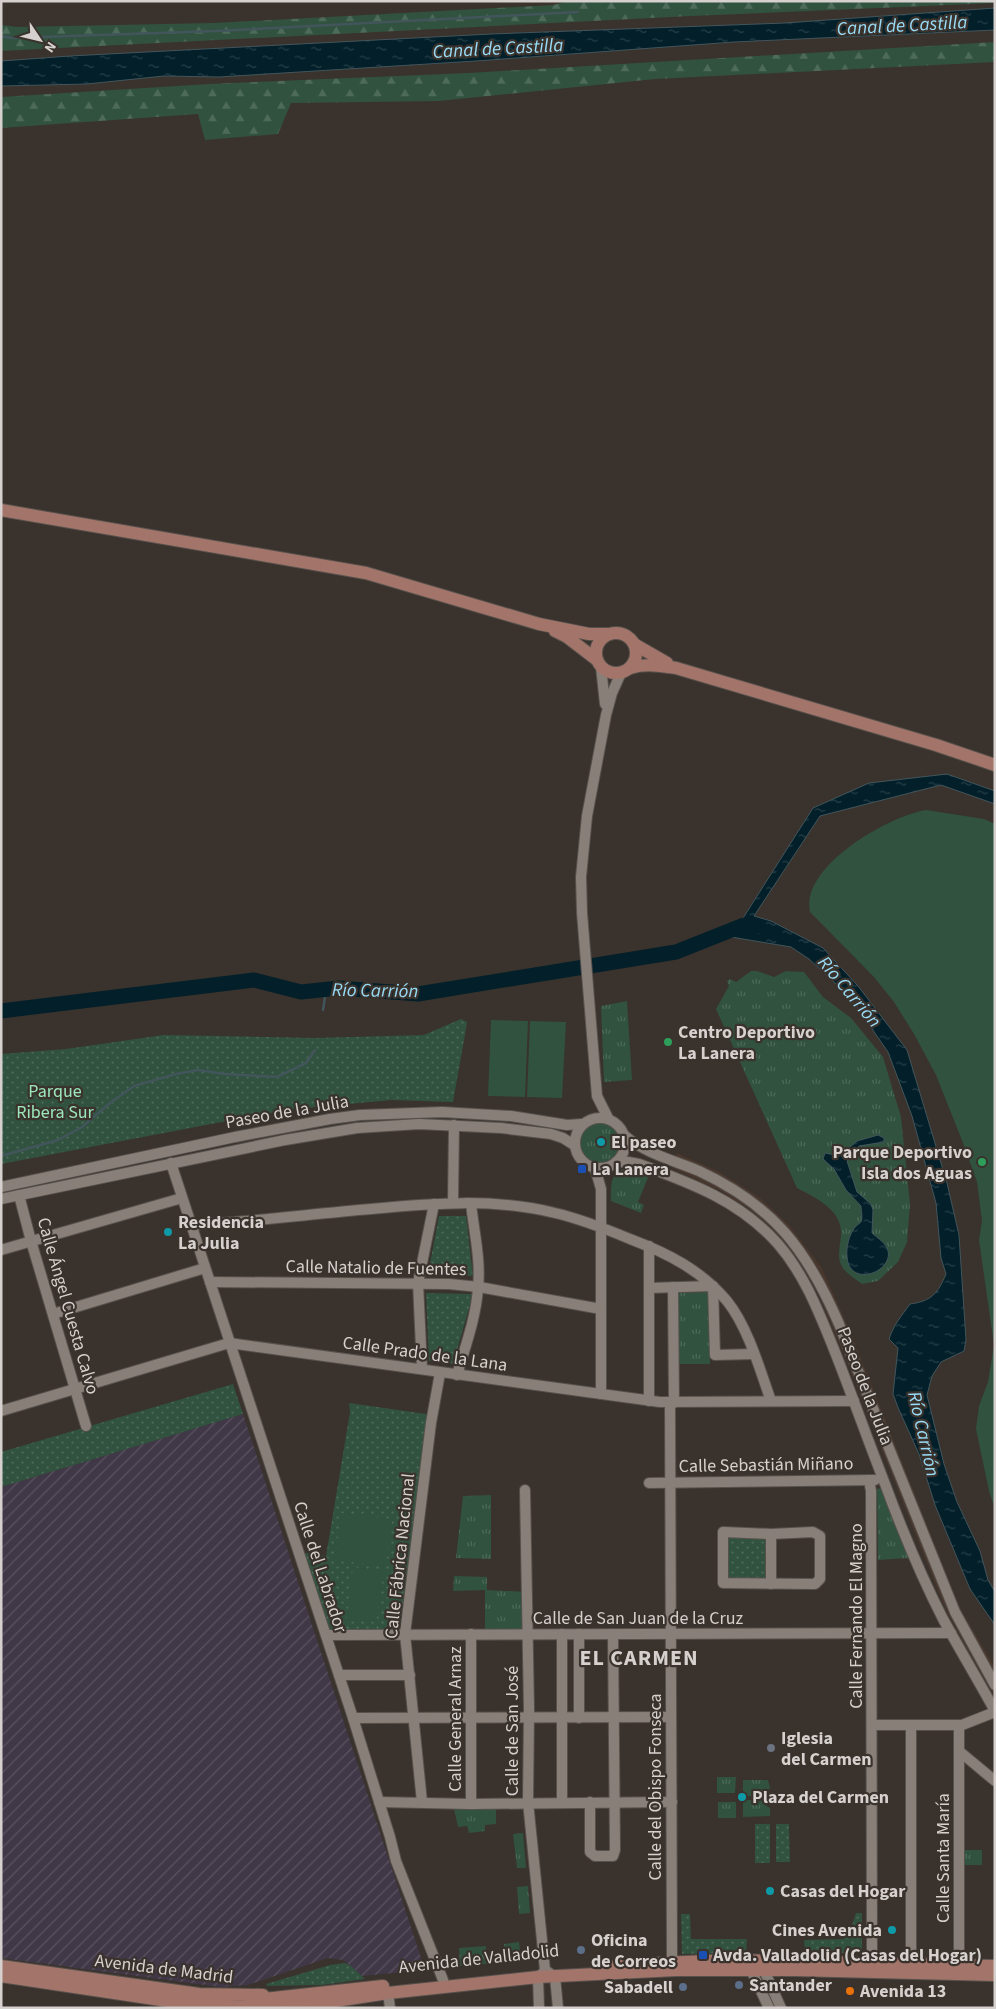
<svg xmlns="http://www.w3.org/2000/svg" width="996" height="2009" viewBox="0 0 996 2009" font-family="'Source Sans 3',sans-serif">
	<style>
		.commercial { fill: #48372d }
		.industrial { fill: url(#industrial-furrows) }
		.grass { fill: url(#grass-tufts) }
		.forest { fill: url(#forest-firs) }
		.park { fill: url(#park-dots) }
		.pitch { fill: #30523f }
		.water { fill: url(#water-ripples); stroke: #42555b }
		.lines { fill: none; stroke-linecap: round; stroke-linejoin: round }
		.stream { stroke: #42555b; stroke-width: 2.5 }
		.river { stroke: #03202a; stroke-width: 15 }
		.minor-casing { stroke: #57514c; stroke-width: 12 }
		.major-casing { stroke: #57514c; stroke-width: 14 }
		.minor { stroke: #897f79; stroke-width: 10 }
		.major { stroke: #a3756a; stroke-width: 12 }
		.leisure-dot { fill: #2e9e5b; stroke: #3a322c; stroke-width: 2 }
		.culture-dot { fill: #0f9aa8; stroke: #3a322c; stroke-width: 2 }
		.transit-dot { fill: #1a4fb4; stroke: #3a322c; stroke-width: 2 }
		.worship-dot { fill: #6b7280; stroke: #3a322c; stroke-width: 2 }
		.service-dot { fill: #5c6f8a; stroke: #3a322c; stroke-width: 2 }
		.food-dot { fill: #e8710a; stroke: #3a322c; stroke-width: 2 }
		.labels { text-anchor: middle; dominant-baseline: central; stroke-width: 4.5; stroke-linejoin: round; paint-order: stroke }
		.poi-label { font-size: 18px; font-weight: bold; fill: #d6d1ce; stroke: #3a322c; text-anchor: start }
		.park-label { font-size: 18px; fill: #9be7bb; stroke: #3a322c }
		.street-label { font-size: 18px; fill: #d6d1ce; stroke: #3a322c }
		.water-label { font-size: 19px; font-style: italic; fill: #98dbf6; stroke: #3a322c }
		.district-label { font-size: 22px; font-weight: bold; letter-spacing: 1px; fill: #d6d1ce; stroke: #3a322c }
	</style>
	<defs>
		<pattern id="industrial-furrows" width="10" height="10" patternUnits="userSpaceOnUse" patternTransform="scale(1.25)"><rect width="10" height="10" fill="#403747"/><path d="M-1 1l2-2M0 10L10 0M9 11l2-2" fill="none" stroke="#5b5360"/></pattern>
		<pattern id="grass-tufts" width="24" height="20" patternUnits="userSpaceOnUse" patternTransform="scale(1.25)"><rect width="24" height="20" fill="#30523f"/><path d="M3 7l-1-3M5 7V3M7 7l1-3M15 17l-1-3M17 17v-4M19 17l1-3" fill="none" stroke="#4d6a5a"/></pattern>
		<pattern id="forest-firs" width="22" height="20" patternUnits="userSpaceOnUse" patternTransform="scale(1.25)"><rect width="22" height="20" fill="#30523f"/><path d="M5 1l3.5 6h-7zM16 11l3.5 6h-7z" fill="#4d6a5a"/></pattern>
		<pattern id="park-dots" width="8" height="8" patternUnits="userSpaceOnUse" patternTransform="scale(1.25)"><rect width="8" height="8" fill="#30523f"/><path d="M2 2h.1M6 6h.1" fill="none" stroke="#4d6a5a" stroke-width="1.8" stroke-linecap="round"/></pattern>
		<pattern id="water-ripples" width="26" height="14" patternUnits="userSpaceOnUse" patternTransform="scale(1.25)"><rect width="26" height="14" fill="#03202a"/><path d="M2 4q2-2 4 0t4 0M15 11q2-2 4 0t4 0" fill="none" stroke="#273f48"/></pattern>
	</defs>
	<rect width="100%" height="100%" fill="#3a322c"/>
	<path class="commercial" d="M677,1153L718,1171L758,1196L789,1225L822,1268L853,1338L960,1608L995,1667V1698L968,1652L944,1606L842,1350L818,1294L802,1266L786,1244L747,1208L719,1190L672,1168Z"/>
	<path class="industrial" d="M243,1414L425,1970L362,1976L343,1960L328,1958L248,1985L220,1987L1,1958V1487Z"/>
	<g class="grass">
		<path d="M751,971H757L774,977L786,971L804,972L823,997L851,1018L883,1057L901,1117L910,1204L907,1242L898,1262L878,1281L862,1284C854,1278 843,1272 840,1262C837,1252 842,1240 841,1230C839,1208 814,1197 797,1188L716,1009L729,986L727,981L730,979L736,982Z"/>
		<path d="M627,1001L632,1080L604,1082L601,1006Z"/>
		<circle cx="600" cy="1143" r="25"/>
		<path d="M626,1168L649,1175L638,1202L644,1205L641,1213L611,1201C611,1186 609,1174 626,1168Z"/>
		<path d="M709,1292L710,1364H679L678,1293Z"/>
		<path d="M881,1488L909,1558L878,1560L877,1489Z"/>
		<path d="M491,1495V1559L456,1558L463,1496Z"/>
		<path d="M454,1576L487,1577V1590L527,1592V1634H485V1590L453,1591Z"/>
		<path d="M717,1777H736L735,1793H717Z"/>
		<path d="M743,1780H768L770,1788L762,1796H743Z"/>
		<path d="M743,1800H762L765,1805L770,1808V1816L743,1817Z"/>
		<rect x="718" y="1802" width="18" height="16"/>
		<path d="M496,1807V1824L485,1825V1831L469,1833L467,1826L458,1827L454,1809Z"/>
		<path d="M523,1833L526,1868H517L513,1834Z"/>
		<rect x="964" y="1850" width="18" height="15"/>
		<path d="M528,1886L530,1913L519,1914L517,1887Z"/>
		<path d="M519,1942L521,1961L506,1962L504,1944Z"/>
		<path d="M486,1946L487,1964L460,1966L459,1948Z"/>
	</g>
	<g class="forest">
		<path d="M569,1H995V3L691,16L1,51V25L18,27L214,23L553,5Z"/>
		<path d="M995,42V62L655,79L439,101L291,103L278,134L205,140L198,114L1,128V97L209,84L469,73Z"/>
	</g>
	<g class="park">
		<path d="M461,1019L467,1022L466,1029L453,1102L391,1100L285,1110L1,1164V1054L66,1049L164,1035L314,1038L424,1035Z"/>
		<path d="M439,1216H466L473,1276L428,1274Z"/>
		<path d="M426,1293L473,1294L453,1364L429,1361Z"/>
		<path d="M233,1384L243,1414L1,1487V1452Z"/>
		<path d="M349,1403L433,1415L405,1634L326,1635L300,1557L306,1553L326,1556L350,1412Z"/>
		<path d="M726,1537L765,1538V1579H727Z"/>
		<rect x="755" y="1824" width="15" height="39"/>
		<path d="M776,1824H789L790,1862H776Z"/>
		<path d="M856,1913H862V1953H805L804,1940L843,1939L849,1934Z"/>
		<path d="M681,1914H690L691,1939H747L746,1953L682,1954Z"/>
		<path d="M345,1963L351,1966L365,1979L322,1985L267,1986L266,1984L330,1965Z"/>
	</g>
	<g class="pitch">
		<path d="M926,810L984,819L995,824V1509L989,1491L976,1429L979,1406L988,1382L994,1345L979,1240L982,1221L977,1182L963,1143L936,1075L914,1034L894,1002L874,977L810,912C800,867 888,816 926,810Z"/>
		<path d="M491,1020L528,1021L525,1097L488,1096Z"/>
		<path d="M530,1021L566,1022L562,1098L527,1097Z"/>
		<path d="M341,1513L392,1519L386,1566L335,1560Z"/>
		<path d="M353,1567L384,1571L376,1622L347,1619Z"/>
	</g>
	<g class="water">
		<path d="M995,8V30L734,42L476,61L219,77L164,76L87,84L1,86V61L70,56L491,34L785,23Z"/>
		<path d="M947,774L995,791V804L941,785L820,816L754,916L771,921L823,948L858,986L907,1050L947,1183L959,1235L966,1340L964,1351L941,1362L932,1376L927,1395L944,1464L957,1502L980,1551L988,1580L995,1592V1625L970,1589L935,1505L919,1454L899,1410L893,1394L898,1348L889,1339C893,1326 902,1315 910,1304C932,1301 938,1293 946,1274L941,1258L936,1203L912,1116L888,1052L850,997L809,959L791,947L731,937L813,808L869,783Z"/>
		<path d="M878,1135L884,1138V1142L859,1146L847,1161L857,1192L871,1204L873,1210L872,1233C876,1237 883,1241 886,1246C900,1269 850,1291 847,1257C846,1247 849,1235 855,1227C857,1225 859,1224 861,1222C863,1218 861,1210 861,1206L846,1190L834,1169L823,1159L825,1153L840,1156L857,1141Z"/>
	</g>
	<g class="lines">
		<g class="stream">
			<path d="M1,36L12,38L216,31L578,12"/>
			<path d="M323,1010L326,990"/>
			<path d="M1,1156L58,1140L82,1127L110,1103L134,1086L176,1074L198,1070L225,1074L277,1077L306,1063L315,1050"/>
		</g>
		<path class="river" d="M1,1011L254,980L301,992L339,988L418,994L676,952L744,925L754,928"/>
		<defs>
			<g id="minor">
				<path d="M601,667L605,704"/>
				<circle cx="600" cy="1143" r="25"/>
				<path d="M608,1118L597,1096L582,913L581,877L587,816L606,715L612,693L621,673"/>
				<path d="M624,1135C646,1154 673,1160 699,1171C774,1206 807,1250 839,1324L955,1612L995,1685"/>
				<path d="M616,1162H628L639,1164C691,1183 740,1201 778,1244C804,1274 818,1310 833,1347C851,1392 867,1438 885,1484C902,1530 921,1576 943,1619C960,1650 978,1680 995,1711"/>
				<path d="M171,1163L353,1718L390,1837L396,1861L443,1980"/>
				<path d="M595,1168L601,1189V1394"/>
				<path d="M1,1187L235,1137L330,1119L360,1115L442,1112L511,1116L567,1125L582,1124"/>
				<path d="M19,1195L31,1241L86,1426"/>
				<path d="M1,1199L285,1140L357,1128L419,1124L501,1128L551,1134L563,1138L574,1145"/>
				<path d="M453,1203L454,1125"/>
				<path d="M191,1225C251,1222 311,1214 371,1209C432,1203 496,1198 555,1213C581,1219 606,1229 630,1239C667,1253 701,1270 727,1301C748,1327 760,1370 771,1401"/>
				<path d="M1,1250L182,1198"/>
				<path d="M210,1282L449,1284L479,1287L601,1309"/>
				<path d="M673,1287L674,1403"/>
				<path d="M649,1288L713,1286L715,1355L754,1354"/>
				<path d="M53,1314L205,1268"/>
				<path d="M422,1369L418,1283L434,1204"/>
				<path d="M457,1375C465,1347 476,1318 478,1288C481,1261 474,1231 471,1204"/>
				<path d="M649,1401V1246"/>
				<path d="M670,1403L672,1961"/>
				<path d="M1,1411L229,1343L660,1402L854,1401"/>
				<path d="M869,1480L871,1491L872,1963"/>
				<path d="M649,1483L875,1480"/>
				<path d="M525,1490L529,1710L528,1802L545,1970"/>
				<path d="M723,1532L771,1534L813,1532L820,1536V1579L815,1584L723,1583Z"/>
				<path d="M771,1534V1584"/>
				<path d="M326,1635L951,1633"/>
				<path d="M339,1675H410"/>
				<path d="M353,1718L671,1717"/>
				<path d="M579,1718V1634"/>
				<path d="M872,1725H962L995,1712"/>
				<path d="M911,1725V1963"/>
				<path d="M959,1725V1965"/>
				<path d="M959,1751L995,1781"/>
				<path d="M379,1802L471,1804L672,1802"/>
				<path d="M422,1802L405,1634L431,1423L440,1373"/>
				<path d="M562,1802V1634"/>
				<path d="M590,1802V1852L595,1856H613L615,1850L613,1634"/>
				<path d="M471,1804V1634"/>
				<path d="M751,1964V1970L769,2008"/>
				<path d="M764,1965V1970L781,2008"/>
				<path d="M548,1972L555,1977L558,2008"/>
				<path d="M388,1993L390,2008"/>
				<path d="M539,2008L538,1977L543,1973"/>
			</g>
			<g id="major">
				<path d="M1,510L366,573L539,624L589,634H609"/>
				<path d="M555,631L567,637L597,660"/>
				<circle cx="616" cy="653" r="20"/>
				<path d="M634,644L667,663"/>
				<path d="M630,668C646,663 659,666 676,668L936,745L995,765"/>
				<path d="M617,1965L731,1960L995,1966"/>
				<path d="M1,1966L199,1994L263,1995"/>
				<path d="M1,1976L181,2003L266,2008L303,2006L388,1993L538,1977L676,1970H794L995,1975"/>
				<path d="M250,2003L264,1999L383,1986"/>
			</g>
		</defs>
		<use href="#minor" class="minor-casing"/>
		<use href="#major" class="major-casing"/>
		<use href="#minor" class="minor"/>
		<use href="#major" class="major"/>
	</g>
	<g class="leisure-dot">
		<circle cx="668" cy="1042" r="5"/>
		<circle cx="982" cy="1162" r="5"/>
	</g>
	<g class="culture-dot">
		<circle cx="601" cy="1142" r="5"/>
		<circle cx="168" cy="1232" r="5"/>
		<circle cx="742" cy="1797" r="5"/>
		<circle cx="770" cy="1891" r="5"/>
		<circle cx="892" cy="1930" r="5"/>
	</g>
	<g class="transit-dot">
		<rect x="577" y="1164" width="10" height="10" rx="2.5"/>
		<rect x="698" y="1950" width="10" height="10" rx="2.5"/>
	</g>
	<circle class="worship-dot" cx="771" cy="1748" r="5"/>
	<g class="service-dot">
		<circle cx="581" cy="1950" r="5"/>
		<circle cx="739" cy="1985" r="5"/>
		<circle cx="683" cy="1987" r="5"/>
	</g>
	<circle class="food-dot" cx="850" cy="1991" r="5"/>
	<g class="labels">
		<g class="poi-label">
			<text x="678" y="1032">Centro Deportivo<tspan x="678" dy="21">La Lanera</tspan></text>
			<text x="611" y="1142">El paseo</text>
			<text x="972" y="1152" text-anchor="end">Parque Deportivo<tspan x="972" dy="21">Isla dos Aguas</tspan></text>
			<text x="592" y="1169">La Lanera</text>
			<text x="178" y="1222">Residencia<tspan x="178" dy="21">La Julia</tspan></text>
			<text x="781" y="1738">Iglesia<tspan x="781" dy="21">del Carmen</tspan></text>
			<text x="752" y="1797">Plaza del Carmen</text>
			<text x="780" y="1891">Casas del Hogar</text>
			<text x="882" y="1930" text-anchor="end">Cines Avenida</text>
			<text x="591" y="1940">Oficina<tspan x="591" dy="21">de Correos</tspan></text>
			<text x="713" y="1955">Avda. Valladolid (Casas del Hogar)</text>
			<text x="749" y="1985">Santander</text>
			<text x="673" y="1987" text-anchor="end">Sabadell</text>
			<text x="860" y="1991">Avenida 13</text>
		</g>
		<g class="park-label">
			<text x="55" y="1091">Parque<tspan x="55" dy="21">Ribera Sur</tspan></text>
		</g>
		<g class="street-label">
			<text transform="translate(287 1112) rotate(-10)">Paseo de la Julia</text>
			<text transform="translate(376 1268) rotate(1)">Calle Natalio de Fuentes</text>
			<text transform="translate(68 1306) rotate(74)">Calle Ángel Cuesta Calvo</text>
			<text transform="translate(425 1354) rotate(8)">Calle Prado de la Lana</text>
			<text transform="translate(865 1386) rotate(69)">Paseo de la Julia</text>
			<text transform="translate(766 1465) rotate(-1)">Calle Sebastián Miñano</text>
			<text transform="translate(400 1556) rotate(-84)">Calle Fábrica Nacional</text>
			<text transform="translate(320 1567) rotate(72)">Calle del Labrador</text>
			<text transform="translate(856 1616) rotate(-90)">Calle Fernando El Magno</text>
			<text x="638" y="1618">Calle de San Juan de la Cruz</text>
			<text transform="translate(455 1719) rotate(-90)">Calle General Arnaz</text>
			<text transform="translate(512 1731) rotate(-90)">Calle de San José</text>
			<text transform="translate(655 1787) rotate(-90)">Calle del Obispo Fonseca</text>
			<text transform="translate(943 1858) rotate(-90)">Calle Santa María</text>
			<text transform="translate(479 1959) rotate(-6)">Avenida de Valladolid</text>
			<text transform="translate(164 1969) rotate(7)">Avenida de Madrid</text>
		</g>
		<g class="water-label">
			<text transform="translate(902 26) rotate(-3)">Canal de Castilla</text>
			<text transform="translate(498 49) rotate(-3)">Canal de Castilla</text>
			<text transform="translate(375 991) rotate(1)">Río Carrión</text>
			<text transform="translate(849 992) rotate(50)">Río Carrión</text>
			<text transform="translate(923 1434) rotate(77)">Río Carrión</text>
		</g>
		<g class="district-label">
			<text x="639" y="1658">EL CARMEN</text>
		</g>
	</g>
	<rect width="996" height="2009" fill="none" stroke="#d6d1ce" stroke-width="5"/>
	<g transform="translate(40 40) rotate(125)" stroke="#3a322c" stroke-width="4" paint-order="stroke">
	<path d="M0-4L9 19L0 12L-9 19Z" fill="#d6d1ce"/>
	<text y="-8" font-size="14" font-weight="bold" text-anchor="middle" fill="#d6d1ce">N</text>
	</g>
</svg>
